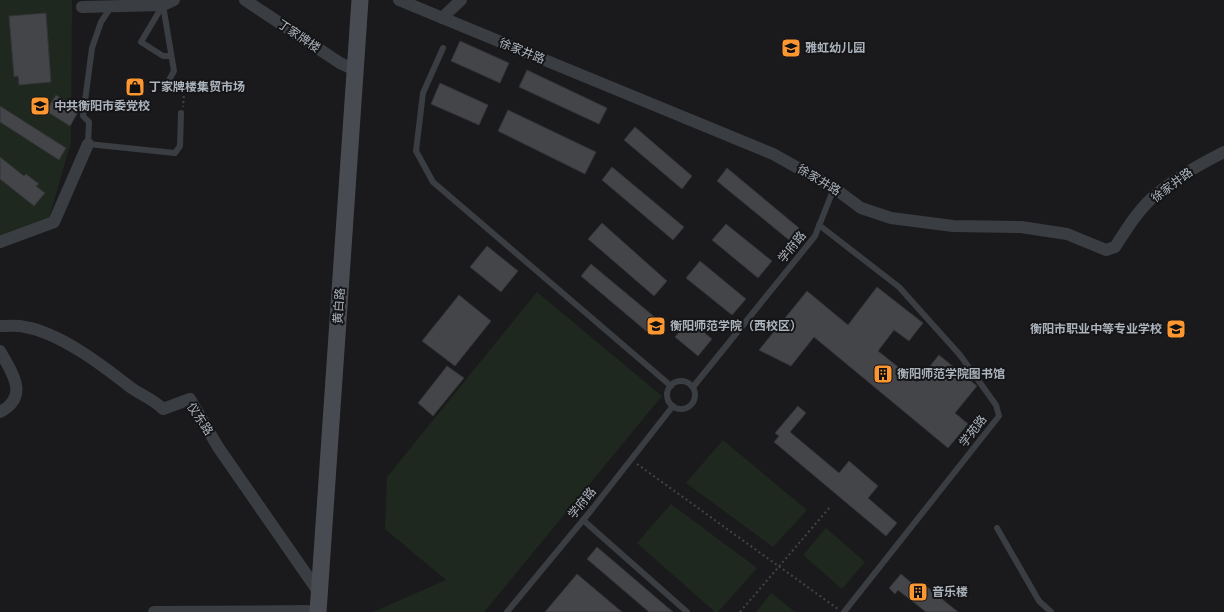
<svg xmlns="http://www.w3.org/2000/svg" width="1224" height="612" viewBox="0 0 1224 612" font-family="Arial,'Noto Sans SC',sans-serif">
	<style>
		.green { fill: #1f281f }
		.building { fill: #444549; stroke: #333438 }
		.lines { fill: none; stroke-linecap: round; stroke-linejoin: round }
		.path { stroke: #404448; stroke-width: 2; stroke-dasharray: 2 3; stroke-linecap: butt }
		.lane { stroke: #3a3d41; stroke-width: 6 }
		.street { stroke: #3a3d41; stroke-width: 12 }
		.secondary { stroke: #484c52; stroke-width: 17 }
		.labels { text-anchor: middle; dominant-baseline: central; stroke-width: 4; stroke-linejoin: round; paint-order: stroke }
		.street-label { font-size: 12px; fill: #abb3bc; stroke: #151517 }
		.poi-label { font-size: 12px; font-weight: bold; fill: #abb3bc; stroke: #151517; text-anchor: start }
	</style>
	<rect width="100%" height="100%" fill="#1a1a1c"/>
	<g class="green">
		<path d="M0,0H72L71,142L48,222L0,238Z"/>
		<path d="M537,292L662,396L484,612H373L446,580L385,529L387,477Z"/>
		<path d="M723,440L807,510L773,547L686,483Z"/>
		<path d="M671,504L757,568L718,612H715L637,543Z"/>
		<path d="M826,528L865,562L842,589L803,555Z"/>
		<path d="M771,593L795,612H756Z"/>
	</g>
	<g class="building">
		<path d="M46,13L51,82L19,85L18,76L14,77L9,16Z"/>
		<path d="M460,41L509,63L500,83L451,61Z"/>
		<path d="M527,70L607,108L599,124L519,87Z"/>
		<path d="M440,83L488,105L479,125L431,104Z"/>
		<path d="M56,95L79,110L70,126L46,111Z"/>
		<path d="M0,106L66,148L59,160L0,122Z"/>
		<path d="M508,110L596,152L585,174L498,131Z"/>
		<path d="M635,127L692,176L682,189L624,140Z"/>
		<path d="M0,157L24,176L26,174L39,184L36,186L45,193L34,206L0,179Z"/>
		<path d="M612,167L684,227L673,240L602,180Z"/>
		<path d="M727,168L799,228L789,240L717,181Z"/>
		<path d="M602,223L667,281L654,296L588,239Z"/>
		<path d="M726,224L772,261L758,278L712,240Z"/>
		<path d="M487,246L518,271L501,292L470,267Z"/>
		<path d="M700,261L746,299L732,315L686,278Z"/>
		<path d="M591,264L663,324L652,336L581,276Z"/>
		<path d="M877,287L923,323L909,341L894,330L878,351L917,382L939,355L977,386L955,413L968,424L948,448L814,337L791,366L759,350L807,291L848,325Z"/>
		<path d="M459,295L491,321L455,366L422,341Z"/>
		<path d="M689,320L712,339L698,356L675,337Z"/>
		<path d="M447,366L464,378L433,416L418,403Z"/>
		<path d="M798,406L806,413L790,432L839,473L849,461L878,486L868,498L897,523L886,536L774,442L779,436L775,433Z"/>
		<path d="M597,547L673,612H649L587,559Z"/>
		<path d="M577,574L622,612H545Z"/>
		<path d="M901,574L921,591L926,586L958,612H926L898,590L895,594L889,588Z"/>
	</g>
	<g class="lines">
		<g class="path">
			<path d="M174,86L184,94L183,107"/>
			<path d="M637,464L838,609"/>
			<path d="M740,612L830,507"/>
		</g>
		<g class="lane">
			<path d="M163,5L174,71L168,82"/>
			<path d="M163,5L141,42L163,56H171"/>
			<path d="M111,7L101,22L92,48L83,116L89,122L88,144L175,153L180,146L181,113"/>
			<path d="M443,48L423,93L416,151L433,182L671,386"/>
			<path d="M819,225L899,287L960,355L996,405L999,416L844,612"/>
			<circle cx="681" cy="395" r="14"/>
			<path d="M693,387L815,236L834,188"/>
			<path d="M583,520L687,612"/>
			<path d="M997,528L1039,601L1051,612"/>
			<path d="M507,612L593,508L673,406"/>
		</g>
		<g class="street">
			<path d="M245,0L340,63L355,70"/>
			<path d="M399,0L773,154L834,188L861,208L891,218L953,226L1021,227L1067,234L1106,250L1115,247C1126,230 1137,212 1152,198C1172,180 1200,164 1224,152"/>
			<path d="M82,7L163,5L174,0"/>
			<path d="M442,18L461,0"/>
			<path d="M0,242L54,222L88,144"/>
			<path d="M0,326C8,326 17,325 25,327C60,333 102,365 130,387C141,395 153,399 163,409L190,399L218,447L320,594"/>
			<path d="M0,351C12,373 30,396 0,412"/>
			<path d="M154,612L318,611"/>
		</g>
		<path class="secondary" d="M318,612L360,0"/>
	</g>
	<defs>
		<symbol id="school-square" viewBox="-11 -11 22 22"><rect x="-9" y="-9" width="18" height="18" rx="4" fill="#fc9631" stroke="#151517"/><path d="M0-5L7-2L0 1L-7-2ZM-4 1L0 2.5L4 1V4Q0 6-4 4Z" fill="#111"/></symbol>
		<symbol id="shop-square" viewBox="-11 -11 22 22"><rect x="-9" y="-9" width="18" height="18" rx="4" fill="#fc9631" stroke="#151517"/><path d="M-5-2.5h2.3a2.7 3.5 0 0 1 5.4 0H5L5.5 6h-11ZM-1.5-2.5h3a1.5 2.3 0 0 0-3 0Z" fill="#111"/></symbol>
		<symbol id="university-square" viewBox="-11 -11 22 22"><rect x="-9" y="-9" width="18" height="18" rx="4" fill="#fc9631" stroke="#151517"/><path d="M0-5L7-2L0 1L-7-2ZM-4 1L0 2.5L4 1V4Q0 6-4 4Z" fill="#111"/></symbol>
		<symbol id="building-square" viewBox="-11 -11 22 22"><rect x="-9" y="-9" width="18" height="18" rx="4" fill="#fc9631" stroke="#151517"/><path d="M-4-6H4V6H1V3H-1V6H-4ZM-2.5-4.3h1.7v1.8h-1.7ZM.8-4.3h1.7v1.8H.8ZM-2.5-1h1.7V.8h-1.7ZM.8-1h1.7V.8H.8Z" fill="#111"/></symbol>
	</defs>
	<g fill-rule="evenodd">
		<use href="#school-square" x="780" y="37" width="22" height="22"/>
		<use href="#shop-square" x="124" y="76" width="22" height="22"/>
		<use href="#school-square" x="29" y="95" width="22" height="22"/>
		<use href="#university-square" x="645" y="315" width="22" height="22"/>
		<use href="#school-square" x="1165" y="318" width="22" height="22"/>
		<use href="#building-square" x="872" y="363" width="22" height="22"/>
		<use href="#building-square" x="907" y="581" width="22" height="22"/>
	</g>
	<g class="labels">
		<g class="street-label">
			<text transform="translate(299 36) rotate(34)">丁家牌楼</text>
			<text transform="translate(522 51) rotate(22)">徐家井路</text>
			<text transform="translate(819 180) rotate(31)">徐家井路</text>
			<text transform="translate(1172 185) rotate(-37)">徐家井路</text>
			<text transform="translate(792 247) rotate(-51)">学府路</text>
			<text transform="translate(339 306) rotate(-86)">黄白路</text>
			<text transform="translate(200 419) rotate(56)">仪东路</text>
			<text transform="translate(973 431) rotate(-52)">学苑路</text>
			<text transform="translate(582 503) rotate(-51)">学府路</text>
		</g>
		<g class="poi-label">
			<text x="805" y="48">雅虹幼儿园</text>
			<text x="149" y="87">丁家牌楼集贸市场</text>
			<text x="54" y="106">中共衡阳市委党校</text>
			<text x="670" y="326">衡阳师范学院（西校区）</text>
			<text x="1162" y="329" text-anchor="end">衡阳市职业中等专业学校</text>
			<text x="897" y="374">衡阳师范学院图书馆</text>
			<text x="932" y="592">音乐楼</text>
		</g>
	</g>
</svg>
